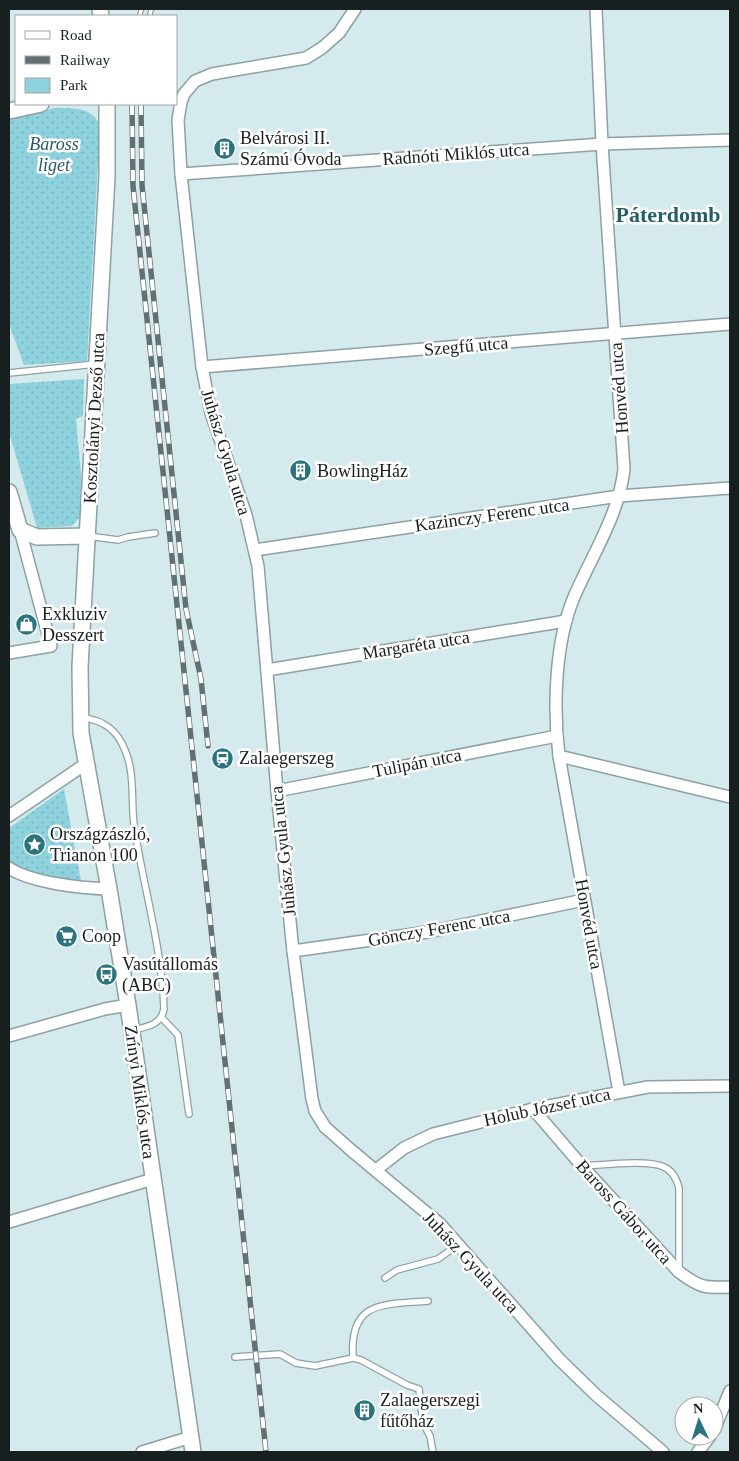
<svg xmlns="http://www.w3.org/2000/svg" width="739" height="1461" viewBox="0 0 739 1461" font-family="Georgia,serif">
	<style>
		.green { fill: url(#green-dots) }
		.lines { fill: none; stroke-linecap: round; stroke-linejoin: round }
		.lane-casing { stroke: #8da0a3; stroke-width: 8 }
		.street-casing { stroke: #8da0a3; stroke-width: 14 }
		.secondary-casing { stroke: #8da0a3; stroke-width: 18 }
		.lane { stroke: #fff; stroke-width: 5.5 }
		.street { stroke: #fff; stroke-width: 11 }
		.secondary { stroke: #fff; stroke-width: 15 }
		.rail-casing { stroke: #637072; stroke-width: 5.5 }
		.rail { stroke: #fff; stroke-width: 4; stroke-dasharray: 11; stroke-linecap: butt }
		.labels { text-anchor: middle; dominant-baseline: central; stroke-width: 5; stroke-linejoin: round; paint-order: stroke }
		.poi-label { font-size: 18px; fill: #181f21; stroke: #fff; text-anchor: start }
		.park-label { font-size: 18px; font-style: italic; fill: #265a61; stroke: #fff }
		.street-label { font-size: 18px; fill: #181f21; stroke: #fff }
		.district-label { font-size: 22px; font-weight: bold; fill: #255e66; stroke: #fff }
	</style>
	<defs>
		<pattern id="green-dots" width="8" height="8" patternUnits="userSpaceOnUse" patternTransform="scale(1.25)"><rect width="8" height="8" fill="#8ed2dd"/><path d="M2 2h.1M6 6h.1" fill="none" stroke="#7ab4bd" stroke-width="1.8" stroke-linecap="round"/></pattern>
	</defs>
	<rect width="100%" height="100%" fill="#d5eaed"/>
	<g class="green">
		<path d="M54,108C71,108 93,106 100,126L87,361L24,365L9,324V120Z"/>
		<path d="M84,379L83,416L76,419L83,498L79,518L72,526L37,528L9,432V384Z"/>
		<path d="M64,789L81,881L18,870L9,864V828Z"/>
	</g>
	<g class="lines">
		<defs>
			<g id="lane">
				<path d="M9,373L96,364"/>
				<path d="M88,536L118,540L128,537L155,533"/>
				<path d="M83,718C104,720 117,730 125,750C135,773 131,801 134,825C143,886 162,947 164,1009C161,1025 147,1027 133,1030"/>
				<path d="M162,1018L178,1035L189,1114"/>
				<path d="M583,1166C602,1165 649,1159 664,1167C673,1171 677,1180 679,1188V1270"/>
				<path d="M385,1278L397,1270L438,1259L459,1244"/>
				<path d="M235,1357L280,1354L296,1363L315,1366L353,1358L361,1360L407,1385L419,1389L423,1423L430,1436L433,1452"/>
				<path d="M353,1358C349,1300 383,1305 428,1301"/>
			</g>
			<g id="street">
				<path d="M355,9L339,33L322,48L306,58L212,74L195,81L184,94L181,102L178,120L181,174L202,367L211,413L246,515L258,566L277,791L293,951L312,1099L315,1111L325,1127L352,1151L440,1224L559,1359L596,1395L663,1452"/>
				<path d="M596,9L602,144L624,469C619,515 592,555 574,597C555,642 553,707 559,756L619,1092"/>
				<path d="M181,174L602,144L730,140"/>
				<path d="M202,367L730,324"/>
				<path d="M255,550L619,496L730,488"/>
				<path d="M9,653L51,646L20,530"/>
				<path d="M267,670L566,621"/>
				<path d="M559,756L730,797"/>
				<path d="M277,791L557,736"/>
				<path d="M9,816L87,763"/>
				<path d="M9,868C32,883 81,888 109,889"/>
				<path d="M293,951L428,932L584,900"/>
				<path d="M9,1036L105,1009L128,1005"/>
				<path d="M533,1109L582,1166L679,1272C700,1288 705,1288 730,1287"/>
				<path d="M376,1170L404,1148L433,1134L533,1109L648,1087L730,1086"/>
				<path d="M9,1222L153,1179"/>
				<path d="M714,1430L730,1391"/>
				<path d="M142,1452L191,1437"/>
				<path d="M698,1452L710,1436"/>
			</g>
			<g id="secondary">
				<path d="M100,9L101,16"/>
				<path d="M107,104V177L80,667L81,733L109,889L128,1005L193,1452"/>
				<path d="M9,111L41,104"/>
				<path d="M9,492L20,530L37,537L88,536"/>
			</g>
		</defs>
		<use href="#lane" class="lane-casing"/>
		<use href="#street" class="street-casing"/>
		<use href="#secondary" class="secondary-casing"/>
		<use href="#lane" class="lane"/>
		<use href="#street" class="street"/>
		<use href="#secondary" class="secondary"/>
		<defs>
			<g id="rail">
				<path d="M140,16L141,9"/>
				<path d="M150,16L151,9"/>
				<path d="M132,104L133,186L266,1452"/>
				<path d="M141,104L142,185L160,359L186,609L201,679L208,746"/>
			</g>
		</defs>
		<use href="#rail" class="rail-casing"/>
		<use href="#rail" class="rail"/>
	</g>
	<defs>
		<symbol id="building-disc" viewBox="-11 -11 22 22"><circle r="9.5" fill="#2b747d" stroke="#fff"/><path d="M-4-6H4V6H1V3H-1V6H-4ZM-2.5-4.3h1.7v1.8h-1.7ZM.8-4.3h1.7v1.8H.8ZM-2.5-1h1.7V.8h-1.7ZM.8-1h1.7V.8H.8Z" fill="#fff"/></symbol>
		<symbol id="shop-disc" viewBox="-11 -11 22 22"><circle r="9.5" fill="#2b747d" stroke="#fff"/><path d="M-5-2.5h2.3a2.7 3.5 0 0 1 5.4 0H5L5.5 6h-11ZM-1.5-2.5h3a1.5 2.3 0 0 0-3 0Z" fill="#fff"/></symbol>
		<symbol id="station-disc" viewBox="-11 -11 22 22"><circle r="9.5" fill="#2b747d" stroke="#fff"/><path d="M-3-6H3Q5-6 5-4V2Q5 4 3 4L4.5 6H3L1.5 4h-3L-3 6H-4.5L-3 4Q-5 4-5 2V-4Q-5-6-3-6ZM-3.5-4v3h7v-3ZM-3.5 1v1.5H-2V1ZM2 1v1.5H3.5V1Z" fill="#fff"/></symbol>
		<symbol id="sight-disc" viewBox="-11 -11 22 22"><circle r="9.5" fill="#2b747d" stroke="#fff"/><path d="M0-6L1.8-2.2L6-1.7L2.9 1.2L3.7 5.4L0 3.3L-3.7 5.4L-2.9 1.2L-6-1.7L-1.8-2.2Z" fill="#fff"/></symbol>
		<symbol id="supermarket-disc" viewBox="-11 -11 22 22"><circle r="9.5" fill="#2b747d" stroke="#fff"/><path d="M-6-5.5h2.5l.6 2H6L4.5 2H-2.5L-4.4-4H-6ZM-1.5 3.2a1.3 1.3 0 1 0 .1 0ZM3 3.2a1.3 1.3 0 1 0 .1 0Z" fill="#fff"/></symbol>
		<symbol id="bus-disc" viewBox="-11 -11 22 22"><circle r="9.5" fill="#2b747d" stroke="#fff"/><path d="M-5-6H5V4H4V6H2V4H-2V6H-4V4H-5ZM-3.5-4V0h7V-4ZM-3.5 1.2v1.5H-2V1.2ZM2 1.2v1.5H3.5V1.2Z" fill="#fff"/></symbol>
	</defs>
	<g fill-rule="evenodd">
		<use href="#building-disc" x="212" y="136" width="25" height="25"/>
		<use href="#building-disc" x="288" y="458" width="25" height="25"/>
		<use href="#shop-disc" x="14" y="612" width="25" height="25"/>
		<use href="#station-disc" x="210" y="746" width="25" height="25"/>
		<use href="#sight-disc" x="22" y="832" width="25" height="25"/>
		<use href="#supermarket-disc" x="54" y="924" width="25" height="25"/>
		<use href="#bus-disc" x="94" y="962" width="25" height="25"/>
		<use href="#building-disc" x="352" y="1398" width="25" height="25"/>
	</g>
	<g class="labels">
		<g class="poi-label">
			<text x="240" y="138">Belvárosi II.<tspan x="240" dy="21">Számú Óvoda</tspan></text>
			<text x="317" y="471">BowlingHáz</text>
			<text x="42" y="614">Exkluziv<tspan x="42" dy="21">Desszert</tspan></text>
			<text x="239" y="758">Zalaegerszeg</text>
			<text x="50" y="834">Országzászló,<tspan x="50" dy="21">Trianon 100</tspan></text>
			<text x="82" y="936">Coop</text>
			<text x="122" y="964">Vasútállomás<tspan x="122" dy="21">(ABC)</tspan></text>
			<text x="380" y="1400">Zalaegerszegi<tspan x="380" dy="21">fűtőház</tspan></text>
		</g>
		<g class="park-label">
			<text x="54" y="144">Baross<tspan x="54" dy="21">liget</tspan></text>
		</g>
		<g class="street-label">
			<text transform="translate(456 154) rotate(-4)">Radnóti Miklós utca</text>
			<text transform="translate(466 346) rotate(-5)">Szegfű utca</text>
			<text transform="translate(619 388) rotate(-94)">Honvéd utca</text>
			<text transform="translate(94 418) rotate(-87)">Kosztolányi Dezső utca</text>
			<text transform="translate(226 452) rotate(73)">Juhász Gyula utca</text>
			<text transform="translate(492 515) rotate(-8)">Kazinczy Ferenc utca</text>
			<text transform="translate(416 645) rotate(-9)">Margaréta utca</text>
			<text transform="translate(417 763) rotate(-11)">Tulipán utca</text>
			<text transform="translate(283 851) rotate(-96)">Juhász Gyula utca</text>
			<text transform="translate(589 924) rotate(80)">Honvéd utca</text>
			<text transform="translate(439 928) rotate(-10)">Gönczy Ferenc utca</text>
			<text transform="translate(140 1092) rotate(82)">Zrínyi Miklós utca</text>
			<text transform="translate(547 1107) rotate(-12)">Holub József utca</text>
			<text transform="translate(624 1212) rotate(48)">Baross Gábor utca</text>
			<text transform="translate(471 1262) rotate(47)">Juhász Gyula utca</text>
		</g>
		<g class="district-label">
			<text x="668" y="214">Páterdomb</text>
		</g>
	</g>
	<rect width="739" height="1461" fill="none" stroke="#181f21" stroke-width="20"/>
	<rect x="15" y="15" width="162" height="90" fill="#ffffff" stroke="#a3a5a6"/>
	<rect x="25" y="31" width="25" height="8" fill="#ffffff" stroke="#a3a5a6"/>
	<text x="60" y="40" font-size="15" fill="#181f21">Road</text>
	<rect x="25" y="56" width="25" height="8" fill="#637072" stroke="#a3a5a6"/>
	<text x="60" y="65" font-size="15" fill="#181f21">Railway</text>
	<rect x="25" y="78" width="25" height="15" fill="#8ed2dd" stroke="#a3a5a6"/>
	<text x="60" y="90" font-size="15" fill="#181f21">Park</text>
	<g transform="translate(699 1421) rotate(356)"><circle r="24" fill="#ffffff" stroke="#a3a5a6"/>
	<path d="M0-4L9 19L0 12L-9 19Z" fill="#2b747d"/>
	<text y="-8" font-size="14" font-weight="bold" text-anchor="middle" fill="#181f21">N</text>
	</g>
</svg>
